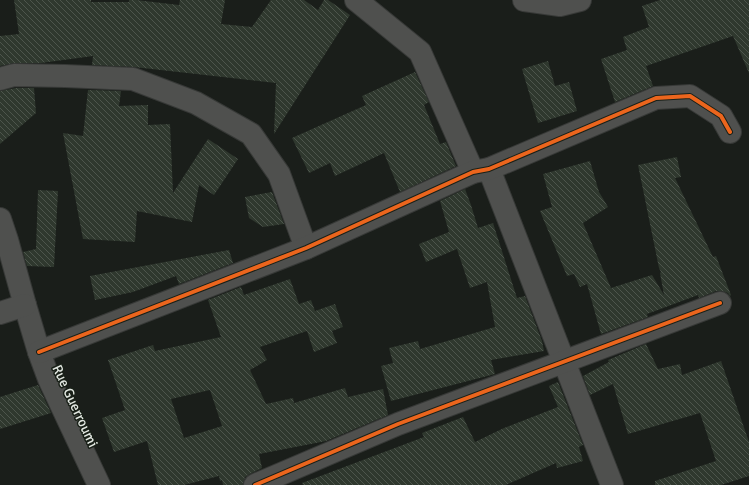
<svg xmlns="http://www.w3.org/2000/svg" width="749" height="485" viewBox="0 0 749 485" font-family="Signika,sans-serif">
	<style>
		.building { fill: url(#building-back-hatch); fill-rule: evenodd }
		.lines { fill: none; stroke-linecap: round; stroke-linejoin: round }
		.minor-casing { stroke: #373937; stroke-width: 24 }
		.minor { stroke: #4f504e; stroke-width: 22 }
		.cycleway-casing { stroke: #192018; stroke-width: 6 }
		.cycleway { stroke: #eb651d; stroke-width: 4 }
		.labels { text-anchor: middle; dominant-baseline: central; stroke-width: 3; stroke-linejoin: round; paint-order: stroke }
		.street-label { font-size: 14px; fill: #e3e8e2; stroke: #192018 }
	</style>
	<defs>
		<pattern id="building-back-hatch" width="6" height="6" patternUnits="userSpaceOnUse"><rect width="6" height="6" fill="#2f382e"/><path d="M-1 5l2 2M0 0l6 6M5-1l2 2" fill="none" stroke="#4d554c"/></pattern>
	</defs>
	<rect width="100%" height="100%" fill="#1a1e1a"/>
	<g class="building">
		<path d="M14,0H91V2H129V0H136L179,5L180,0H225L221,24L252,27L271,0H304L318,10L324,0H328L350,15L274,134L276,83L134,67L92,65L93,56L41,63H14L0,66V36L19,34Z"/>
		<path d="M660,0H749V73L733,36L646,66L653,86L615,102L601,59L627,50L623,37L649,27L642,6Z"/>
		<path d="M548,61L555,86L569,82L577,111L538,123L522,69Z"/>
		<path d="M415,72L429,102L424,105L440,144L446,142L456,166L400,192L384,153L335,176L330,163L309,173L292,138L366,105L362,96Z"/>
		<path d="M16,88H34L36,113L0,144V91Z"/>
		<path d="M88,90L121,91L119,106L148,105V125L170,124L173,193L208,139L238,159L214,195L199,185L192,222L137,211L135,242L83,239L63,133L83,136Z"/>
		<path d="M677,157L681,177L675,178L713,257L716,256L731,295L730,296L728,293L722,291H716L699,298L698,295L647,314L648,317L601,334L587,284L580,287L574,274L567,276L540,211L552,207L543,174L590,161L599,192L608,207L583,223L611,288L652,275L664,295L660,273L661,272L659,268L638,165Z"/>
		<path d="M465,189L471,205L478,228L493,223L517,298L525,296L542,341L544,351L491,360L495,374L391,401L381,366L393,363L389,348L418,341L420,349L495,327L487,282L470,288L457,249L426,262L419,244L449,232L440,201Z"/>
		<path d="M38,190L58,191L54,267L27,266L23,252L36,249Z"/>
		<path d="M272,192L284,224L263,227L249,218L245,197Z"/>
		<path d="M229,250L233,263L179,284L176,276L133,292L95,300L90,276Z"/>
		<path d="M290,279L299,304L311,300L315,311L335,304L343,327L332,331L337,343L314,352L307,331L260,347L267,360L250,370L266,404L293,398L294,403L345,388L348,397L383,389L388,415L326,441L259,454L262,468L250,474L245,477L243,485H223L222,480L220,481L219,476L184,485H158L147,441L114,452L102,418L125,410L108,360L153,345L155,351L221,337L208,300L241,287L244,295ZM210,390L222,426L184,438L171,399Z"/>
		<path d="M646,344L658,369L680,364L682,375L721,361L749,442V476L721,485H655V481L716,461L700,413L628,434L613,384L590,395L583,376L609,362L608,360Z"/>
		<path d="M558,382L583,445L579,447L583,461L557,468L556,463L506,485H303L302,483L424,437L422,433L463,417L475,442L504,428L558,407L549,386Z"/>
		<path d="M38,385L51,413L0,429V397Z"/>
	</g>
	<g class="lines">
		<defs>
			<g id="minor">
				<path d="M356,0L420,52L473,172"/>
				<path d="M524,0L560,5L580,0"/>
				<path d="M0,79L14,75L65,76L133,79L196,103L251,134L279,174L306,248"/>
				<path d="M489,169L612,485"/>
				<path d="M0,219L7,240L25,305L39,352L49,379L99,485"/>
				<path d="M0,313L25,305"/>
				<path d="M39,352L306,248L473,172L489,169L656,98L690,96L721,116L730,132"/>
				<path d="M255,485L398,424L720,303"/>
			</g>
		</defs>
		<use href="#minor" class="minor-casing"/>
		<use href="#minor" class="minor"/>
		<defs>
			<g id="cycleway">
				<path d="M39,352L306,248L473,172L489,169L656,98L690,96L721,116L730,132"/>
				<path d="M255,485L398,424L720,303"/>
			</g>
		</defs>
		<use href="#cycleway" class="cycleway-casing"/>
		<use href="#cycleway" class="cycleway"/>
	</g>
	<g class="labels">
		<g class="street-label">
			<text transform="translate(75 406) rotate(65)">Rue Guerroumi</text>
		</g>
	</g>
</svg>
